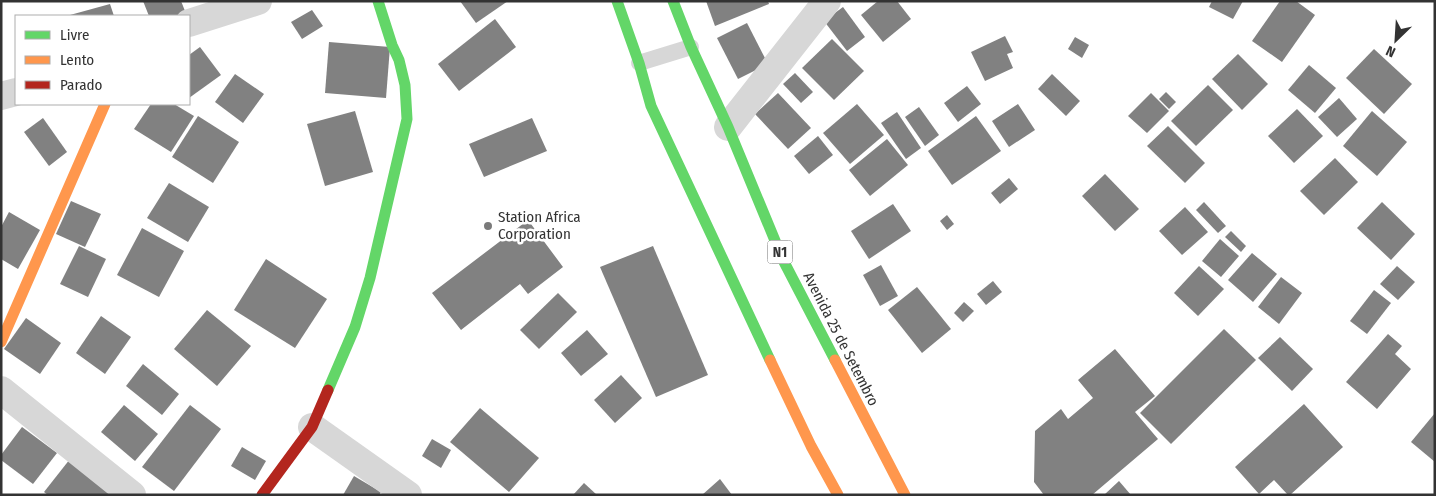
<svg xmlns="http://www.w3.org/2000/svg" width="1436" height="496" viewBox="0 0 1436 496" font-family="'Fira Sans Condensed',sans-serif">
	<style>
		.building { fill: #818181 }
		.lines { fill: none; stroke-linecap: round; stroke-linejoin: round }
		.lane { stroke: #d7d7d7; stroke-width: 16 }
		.street { stroke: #d7d7d7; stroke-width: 28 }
		.fast { stroke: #63d668; stroke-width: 11 }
		.slow { stroke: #ff974d; stroke-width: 11 }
		.jam { stroke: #b3261e; stroke-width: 11 }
		.poi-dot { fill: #7a7a7a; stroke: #fff; stroke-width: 2 }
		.labels { text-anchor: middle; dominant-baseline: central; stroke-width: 5; stroke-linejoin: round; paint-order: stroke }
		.shield { fill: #fff; stroke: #707070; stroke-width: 1 }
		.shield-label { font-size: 14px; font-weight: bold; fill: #333 }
		.poi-label { font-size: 15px; fill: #333; stroke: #fff; text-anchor: start }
		.street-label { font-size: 15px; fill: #333; stroke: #fff }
	</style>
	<rect width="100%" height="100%" fill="#fff"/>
	<g class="building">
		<path d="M143,1H181L187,16H149Z"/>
		<path d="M460,1H508L476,23Z"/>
		<path d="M706,1H768L769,4L715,26Z"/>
		<path d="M878,1H897L911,19L883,42L861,15Z"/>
		<path d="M1212,1H1243L1233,19L1209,7Z"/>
		<path d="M1280,1H1296L1315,15L1282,62L1252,41Z"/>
		<path d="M110,4L114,16H71L70,15Z"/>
		<path d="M843,7L865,37L847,51L824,21Z"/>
		<path d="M312,10L323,26L302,39L291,22Z"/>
		<path d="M495,19L516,47L459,91L438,64Z"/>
		<path d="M747,23L768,64L738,79L717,38Z"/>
		<path d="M1005,36L1013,52L1007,54L1013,68L985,81L971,52Z"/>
		<path d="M1075,37L1089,45L1082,58L1068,49Z"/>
		<path d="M832,39L864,71L834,100L802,68Z"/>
		<path d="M329,42L390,47L386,98L325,93Z"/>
		<path d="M200,47L221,75L189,98V55Z"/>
		<path d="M1374,49L1412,84L1384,114L1346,78Z"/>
		<path d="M1238,54L1268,84L1242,110L1212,79Z"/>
		<path d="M1309,65L1336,88L1315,113L1288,90Z"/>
		<path d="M795,73L813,92L801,103L783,84Z"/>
		<path d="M235,74L264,94L243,123L215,102Z"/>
		<path d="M1052,74L1080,101L1066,116L1038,89Z"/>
		<path d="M1208,85L1233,110L1196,146L1171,121Z"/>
		<path d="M967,86L981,104L958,122L944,103Z"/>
		<path d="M1166,92L1176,102L1169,109L1159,99Z"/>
		<path d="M778,93L811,128L788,149L755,114Z"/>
		<path d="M1151,93L1169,111L1147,133L1128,116Z"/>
		<path d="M1339,98L1357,119L1337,137L1318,117Z"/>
		<path d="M151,104H174L194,116L171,152L134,129Z"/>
		<path d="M857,104L884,135L850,164L823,133Z"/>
		<path d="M1018,104L1035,130L1009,147L992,121Z"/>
		<path d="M919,107L939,135L925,146L905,117Z"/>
		<path d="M1297,109L1323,136L1294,163L1268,136Z"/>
		<path d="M355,111L373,172L325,186L307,124Z"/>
		<path d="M1372,111L1407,142L1377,176L1343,146Z"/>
		<path d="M897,112L921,148L906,159L881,123Z"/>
		<path d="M198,116L239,142L213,183L172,157Z"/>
		<path d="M976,116L1001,151L952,185L928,151Z"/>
		<path d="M43,118L67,152L49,166L24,132Z"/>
		<path d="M532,118L547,151L484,177L469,144Z"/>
		<path d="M1168,126L1205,163L1185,183L1147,146Z"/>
		<path d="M818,136L833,155L809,174L794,156Z"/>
		<path d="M887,139L908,165L870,196L849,170Z"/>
		<path d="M1335,158L1358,182L1324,215L1300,191Z"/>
		<path d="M1105,174L1139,209L1115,231L1082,196Z"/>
		<path d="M1009,178L1018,189L1000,204L991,193Z"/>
		<path d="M169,183L209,207L188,242L147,218Z"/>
		<path d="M71,201L101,214L85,247L56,234Z"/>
		<path d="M1204,202L1226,226L1218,233L1196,210Z"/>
		<path d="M1382,202L1415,234L1391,260L1357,228Z"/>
		<path d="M893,204L911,231L869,259L851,231Z"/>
		<path d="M1185,207L1208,232L1182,255L1159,231Z"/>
		<path d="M9,212L40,230L18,269L1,259V227Z"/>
		<path d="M947,215L954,224L947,230L940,221Z"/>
		<path d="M528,220L563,267L528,294L520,284L461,330L432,293Z"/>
		<path d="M142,228L184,251L159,297L117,275Z"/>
		<path d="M1231,231L1246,246L1241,252L1225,237Z"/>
		<path d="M1220,239L1239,256L1221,277L1202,261Z"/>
		<path d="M79,246L106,259L88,297L60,284Z"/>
		<path d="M653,246L708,375L656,397L600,267Z"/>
		<path d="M1252,253L1277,274L1253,302L1228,280Z"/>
		<path d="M266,259L327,299L295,348L234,310Z"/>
		<path d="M881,265L898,296L880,306L863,275Z"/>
		<path d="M1199,266L1224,289L1198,316L1174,293Z"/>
		<path d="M1397,266L1415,282L1398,300L1380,284Z"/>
		<path d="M1281,277L1302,293L1279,324L1258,307Z"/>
		<path d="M993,281L1002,292L986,305L977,294Z"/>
		<path d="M917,287L951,329L922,353L888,310Z"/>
		<path d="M1374,290L1391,303L1367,334L1350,321Z"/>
		<path d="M558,293L577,312L539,349L520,330Z"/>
		<path d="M964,302L974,311L963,322L954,313Z"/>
		<path d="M207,310L251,346L217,386L174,349Z"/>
		<path d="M101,316L131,337L105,374L76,353Z"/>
		<path d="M26,318L61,343L40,374L4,349Z"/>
		<path d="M1224,329L1256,360L1171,444L1140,413Z"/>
		<path d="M587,330L608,354L581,376L561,353Z"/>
		<path d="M1388,334L1402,346L1395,354L1411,369L1377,409L1346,382Z"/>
		<path d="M1280,337L1313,369L1292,391L1258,358Z"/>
		<path d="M1115,349L1155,396L1135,412L1158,439L1092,495H1044L1034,482L1035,431L1061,409L1068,419L1093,398L1078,380Z"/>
		<path d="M143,364L179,394L162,415L126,386Z"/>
		<path d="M621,375L642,398L615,423L594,400Z"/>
		<path d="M1304,404L1343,447L1290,495H1288L1274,480L1259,494L1235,467Z"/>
		<path d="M124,405L158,434L135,461L101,432Z"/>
		<path d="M190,405L221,429L174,491L142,467Z"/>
		<path d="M480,408L539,458L509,492L450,442Z"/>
		<path d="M1435,413V462L1411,442Z"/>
		<path d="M22,427L57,453L33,484L1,460V455Z"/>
		<path d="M432,439L451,450L441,468L422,456Z"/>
		<path d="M242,447L266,461L255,480L231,466Z"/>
		<path d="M70,459L114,495H48L44,492Z"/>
		<path d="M354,476L381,492L379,495H343Z"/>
		<path d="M720,479L732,495H702Z"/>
		<path d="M1119,481L1131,495H1104Z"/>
		<path d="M584,483L597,495H573Z"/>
	</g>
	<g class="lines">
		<path class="lane" d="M639,63L691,47"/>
		<g class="street">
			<path d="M189,23L258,1"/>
			<path d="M1,96L16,92"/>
			<path d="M728,127L827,1"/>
			<path d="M1,390L132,495"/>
			<path d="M312,427L408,495"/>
		</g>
		<g class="fast">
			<path d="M617,1L639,63L651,106L770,360"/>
			<path d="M673,1L691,47L728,127L783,260L835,360"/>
			<path d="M328,390L355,327L370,278L407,119L405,85L399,60L392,45L378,1"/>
		</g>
		<g class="slow">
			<path d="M1,342L105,104"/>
			<path d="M770,360L811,446L838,495"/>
			<path d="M835,360L905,495"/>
		</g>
		<path class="jam" d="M262,495L312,427L328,390"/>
	</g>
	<circle class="poi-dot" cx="488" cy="226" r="5"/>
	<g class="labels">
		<rect class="shield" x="767.5" y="240.5" width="25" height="23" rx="4"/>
		<g class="shield-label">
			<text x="780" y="252">N1</text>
		</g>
		<g class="poi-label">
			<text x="498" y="217">Station Africa<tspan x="498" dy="17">Corporation</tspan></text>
		</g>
		<g class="street-label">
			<text transform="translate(841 339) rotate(63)">Avenida 25 de Setembro</text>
		</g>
	</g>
	<rect width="1436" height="496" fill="none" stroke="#333333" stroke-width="5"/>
	<rect x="15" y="15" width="175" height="90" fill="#ffffff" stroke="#adadad"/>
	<rect x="25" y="31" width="25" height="8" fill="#63d668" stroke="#adadad"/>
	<text x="60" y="40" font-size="15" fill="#333333">Livre</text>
	<rect x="25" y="56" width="25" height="8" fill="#ff974d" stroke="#adadad"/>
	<text x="60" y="65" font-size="15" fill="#333333">Lento</text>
	<rect x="25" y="81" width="25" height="8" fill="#b3261e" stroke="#adadad"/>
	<text x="60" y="90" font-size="15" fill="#333333">Parado</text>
	<g transform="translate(1396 40) rotate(205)" stroke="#ffffff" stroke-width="4" paint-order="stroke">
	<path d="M0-4L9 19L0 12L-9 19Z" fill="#333333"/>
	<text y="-8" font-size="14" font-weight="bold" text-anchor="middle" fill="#333333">N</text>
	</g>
</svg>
